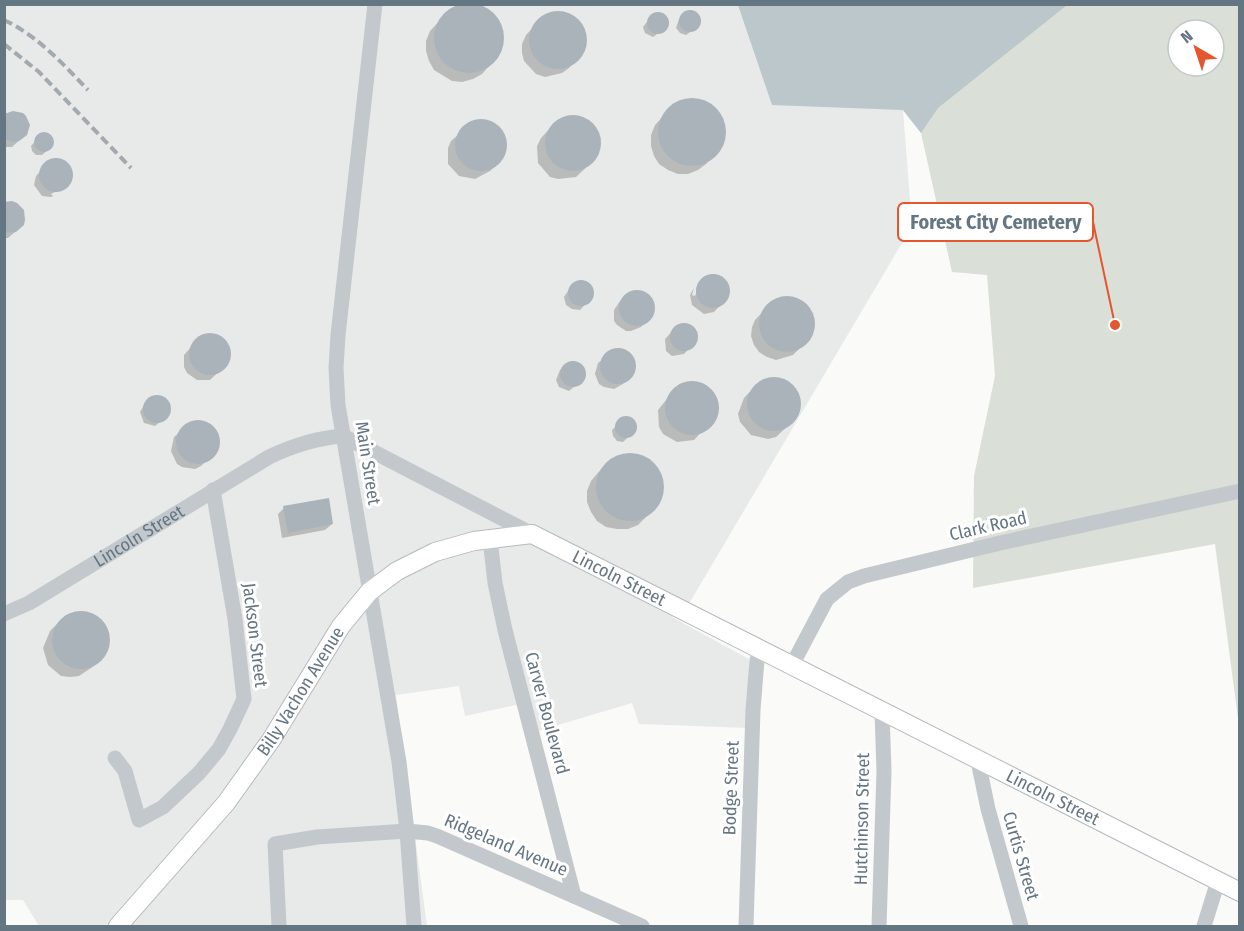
<svg xmlns="http://www.w3.org/2000/svg" width="1244" height="931" viewBox="0 0 1244 931" font-family="'Fira Sans Condensed',sans-serif">
	<style>
		.built { fill: #e8e9e9 }
		.green { fill: #dadfd7; fill-rule: evenodd }
		.water { fill: #bbc7cb }
		.shadow { fill: #0003 }
		.building { fill: #aab3b9 }
		.lines { fill: none; stroke-linecap: round; stroke-linejoin: round }
		.major-casing { stroke: #b5babe; stroke-width: 20 }
		.minor { stroke: #c3c8cc; stroke-width: 15 }
		.major { stroke: #fff; stroke-width: 18 }
		.rail { stroke: #a2aab0; stroke-width: 4; stroke-dasharray: 9 4.5; stroke-linecap: butt }
		.labels { text-anchor: middle; dominant-baseline: central; stroke-width: 6; stroke-linejoin: round; paint-order: stroke }
		.street-label { font-size: 18px; fill: #657683; stroke: #fff }
		.leader { fill: none; stroke: #e4572e; stroke-width: 2 }
		.callout-dot { fill: #e4572e; stroke: #fff; stroke-width: 2 }
		.callout { fill: #fff; stroke: #e4572e; stroke-width: 2 }
		.callout-label { font-size: 20px; text-anchor: middle; font-weight: bold; fill: #657683 }
	</style>
	<rect width="100%" height="100%" fill="#fafaf8"/>
	<path class="built" d="M5,5H738L772,105L903,110L912,226L690,602L672,617L749,659L748,728L639,724L632,703L538,731L530,702L465,716L459,686L396,695L427,926H39L23,900H5Z"/>
	<path class="green" d="M738,5H1239V726L1215,544L973,588L974,476L995,376L987,275L952,272L921,133L903,110L772,105ZM1178,30H1214V66H1178Z"/>
	<path class="water" d="M738,5V4L1067,5L938,108L921,133L903,110L772,105Z"/>
	<g class="shadow">
		<path d="M473,5L482,7L497,19L501,27L502,47L498,56L482,74L473,79L462,82L452,81L434,70L429,61L426,51V41L430,31L446,14L454,8Z"/>
		<path d="M688,11L697,14L700,19L696,28L686,35L680,33L676,28L679,19Z"/>
		<path d="M558,13L575,18L581,25L586,42L578,58L569,68L562,73L545,77L536,74L524,61L522,53V44L526,35L541,19L549,14Z"/>
		<path d="M660,13L665,16L668,22L666,28L653,37L645,33L643,27L653,14Z"/>
		<path d="M693,99L704,101L713,107L721,115L724,126L725,136L722,146L706,164L698,170L688,174H678L668,170L659,164L654,156L651,146V135L655,125L672,107L682,101Z"/>
		<path d="M573,116L589,122L595,129L599,137L597,155L592,162L576,177L558,179L550,177L538,163L537,146L541,138L556,122Z"/>
		<path d="M4,117L26,134L12,147H4Z"/>
		<path d="M473,122H489L501,131L505,138L504,155L500,162L490,171L475,179L459,176L448,164V148L451,141Z"/>
		<path d="M46,134L52,139L51,147L42,155H36L32,151L31,146L41,135Z"/>
		<path d="M61,160L65,163L71,171L70,182L66,187L51,194L53,196L60,193L51,197L42,196L34,185L36,176L50,161Z"/>
		<path d="M4,204L15,232L8,238H4Z"/>
		<path d="M711,275L722,277L728,286V297L714,312L704,314L692,305L690,295L694,288L692,295L695,296L699,284L706,276Z"/>
		<path d="M583,282L590,286L592,297L580,310L572,309L566,305L564,297L572,285Z"/>
		<path d="M632,292H643L651,299L653,310L648,320L641,327L631,331H626L617,325L614,321V310L620,301Z"/>
		<path d="M785,297L801,301L812,314L813,331L809,339L793,355L776,360L767,357L759,352L754,345L751,336L752,327L755,320L770,304Z"/>
		<path d="M686,324L694,329L696,341L684,354L672,356L666,351L665,339L678,325Z"/>
		<path d="M205,335L218,336L228,345L230,358L227,364L210,380H197L187,373L184,367V355L199,338Z"/>
		<path d="M615,350H620L629,354L634,362L633,372L623,384L614,389L604,387L599,384L595,374L598,363Z"/>
		<path d="M572,363L580,365L584,372L583,379L569,391L559,387L556,380L560,370Z"/>
		<path d="M775,378L791,384L796,390L800,407L792,422L776,437L768,439L751,435L740,422L738,414L744,398L759,382Z"/>
		<path d="M692,382L700,384L713,395L716,402L715,418L694,440L677,442L663,434L659,427L658,410L676,388Z"/>
		<path d="M159,397L166,401L169,409L166,417L155,426L144,423L140,412L144,405L148,401Z"/>
		<path d="M629,418L635,425V431L623,442L617,441L613,436L612,430L623,419Z"/>
		<path d="M193,422L206,423L211,427L218,437L217,450L201,466L195,469L182,467L177,464L171,451L174,437Z"/>
		<path d="M627,454L638,455L648,459L656,467L661,477L663,488L661,498L655,508L638,525L628,529H617L606,527L597,521L591,512L587,502V491L591,481L607,462L617,456Z"/>
		<path d="M284,508L332,524L325,530L282,538L278,514Z"/>
		<path d="M76,612H85L94,615L102,621L107,629L109,639L108,649L103,657L94,666L79,676L70,677L61,676L48,665L43,648L50,631L66,615Z"/>
	</g>
	<g class="building">
		<circle cx="469" cy="38" r="35"/>
		<circle cx="690" cy="21" r="11"/>
		<circle cx="558" cy="40" r="29"/>
		<circle cx="658" cy="23" r="11"/>
		<circle cx="692" cy="132" r="34"/>
		<path d="M13,111L23,113L26,116L30,125L27,135L19,141L14,142L4,139V114Z"/>
		<circle cx="573" cy="143" r="28"/>
		<circle cx="481" cy="145" r="26"/>
		<circle cx="44" cy="142" r="10"/>
		<circle cx="56" cy="175" r="17"/>
		<path d="M12,201L17,203L24,210L25,220L24,225L16,232L4,233V202Z"/>
		<circle cx="713" cy="291" r="17"/>
		<circle cx="581" cy="293" r="13"/>
		<circle cx="637" cy="308" r="18"/>
		<circle cx="787" cy="324" r="28"/>
		<circle cx="684" cy="337" r="14"/>
		<circle cx="210" cy="354" r="21"/>
		<circle cx="618" cy="366" r="18"/>
		<circle cx="573" cy="374" r="13"/>
		<circle cx="774" cy="404" r="27"/>
		<circle cx="692" cy="408" r="27"/>
		<circle cx="157" cy="409" r="14"/>
		<circle cx="626" cy="427" r="11"/>
		<circle cx="198" cy="442" r="22"/>
		<circle cx="630" cy="487" r="34"/>
		<path d="M329,498L333,524L288,533L283,506Z"/>
		<circle cx="81" cy="640" r="29"/>
	</g>
	<g class="lines">
		<defs>
			<g id="major">
				<path id="s2" d="M118,926L226,803L271,740L341,626L369,592L397,571L435,552L474,541L532,534L1240,892"/>
			</g>
		</defs>
		<use href="#major" class="major-casing"/>
		<g class="minor">
			<path d="M375,4L338,335L336,368L338,405L399,762L407,831L414,926"/>
			<path d="M490,539L495,583L505,630L574,896"/>
			<path id="s1" d="M4,614L29,603L269,457C294,445 316,438 343,436L532,534"/>
			<path d="M791,667L827,599L848,582L864,576L1000,543L1240,491"/>
			<path d="M115,758L125,771L139,820L163,807L199,773L219,749L230,729L244,699L235,619L213,490"/>
			<path d="M978,761L988,809L1021,926"/>
			<path d="M279,926L275,844L317,837L407,831L428,833L437,836L642,926"/>
			<path d="M746,926L753,710L757,660L761,651"/>
			<path d="M879,926L884,771L882,712"/>
			<path d="M1204,926L1218,881"/>
		</g>
		<use href="#major" class="major"/>
		<g class="rail">
			<path d="M4,20C38,36 63,64 88,90"/>
			<path d="M4,44L39,72L131,168"/>
		</g>
	</g>
	<g class="labels">
		<g class="street-label">
			<text transform="translate(368 463) rotate(81)">Main Street</text>
			<text transform="translate(988 526) rotate(-13)">Clark Road</text>
			<text stroke="none"><textPath href="#s1" startOffset="156">Lincoln Street</textPath></text>
			<text stroke="none"><textPath href="#s2" startOffset="693">Lincoln Street</textPath></text>
			<text transform="translate(255 635) rotate(83)">Jackson Street</text>
			<text stroke="none"><textPath href="#s2" startOffset="298">Billy Vachon Avenue</textPath></text>
			<text transform="translate(547 713) rotate(75)">Carver Boulevard</text>
			<text transform="translate(731 788) rotate(-88)">Bodge Street</text>
			<text stroke="none"><textPath href="#s2" startOffset="1179">Lincoln Street</textPath></text>
			<text transform="translate(862 819) rotate(-89)">Hutchinson Street</text>
			<text transform="translate(506 845) rotate(23)">Ridgeland Avenue</text>
			<text transform="translate(1021 856) rotate(74)">Curtis Street</text>
		</g>
	</g>
	<path class="leader" d="M1115 325L1093 222"/>
	<circle class="callout-dot" cx="1115" cy="325" r="6"/>
	<rect class="callout" x="898" y="203" width="195" height="38" rx="6"/>
	<g class="callout-label">
		<text x="996" y="229">Forest City Cemetery</text>
	</g>
	<rect width="1244" height="931" fill="none" stroke="#657683" stroke-width="12"/>
	<g transform="translate(1196 48) rotate(321)"><circle r="28" fill="#ffffff" stroke="#c1c8cd" stroke-width="1.5"/>
	<path d="M0-4.5L10 22L0 15L-10 22Z" fill="#e4572e"/>
	<text y="-9" font-size="16" font-weight="bold" text-anchor="middle" fill="#657683">N</text>
	</g>
</svg>
